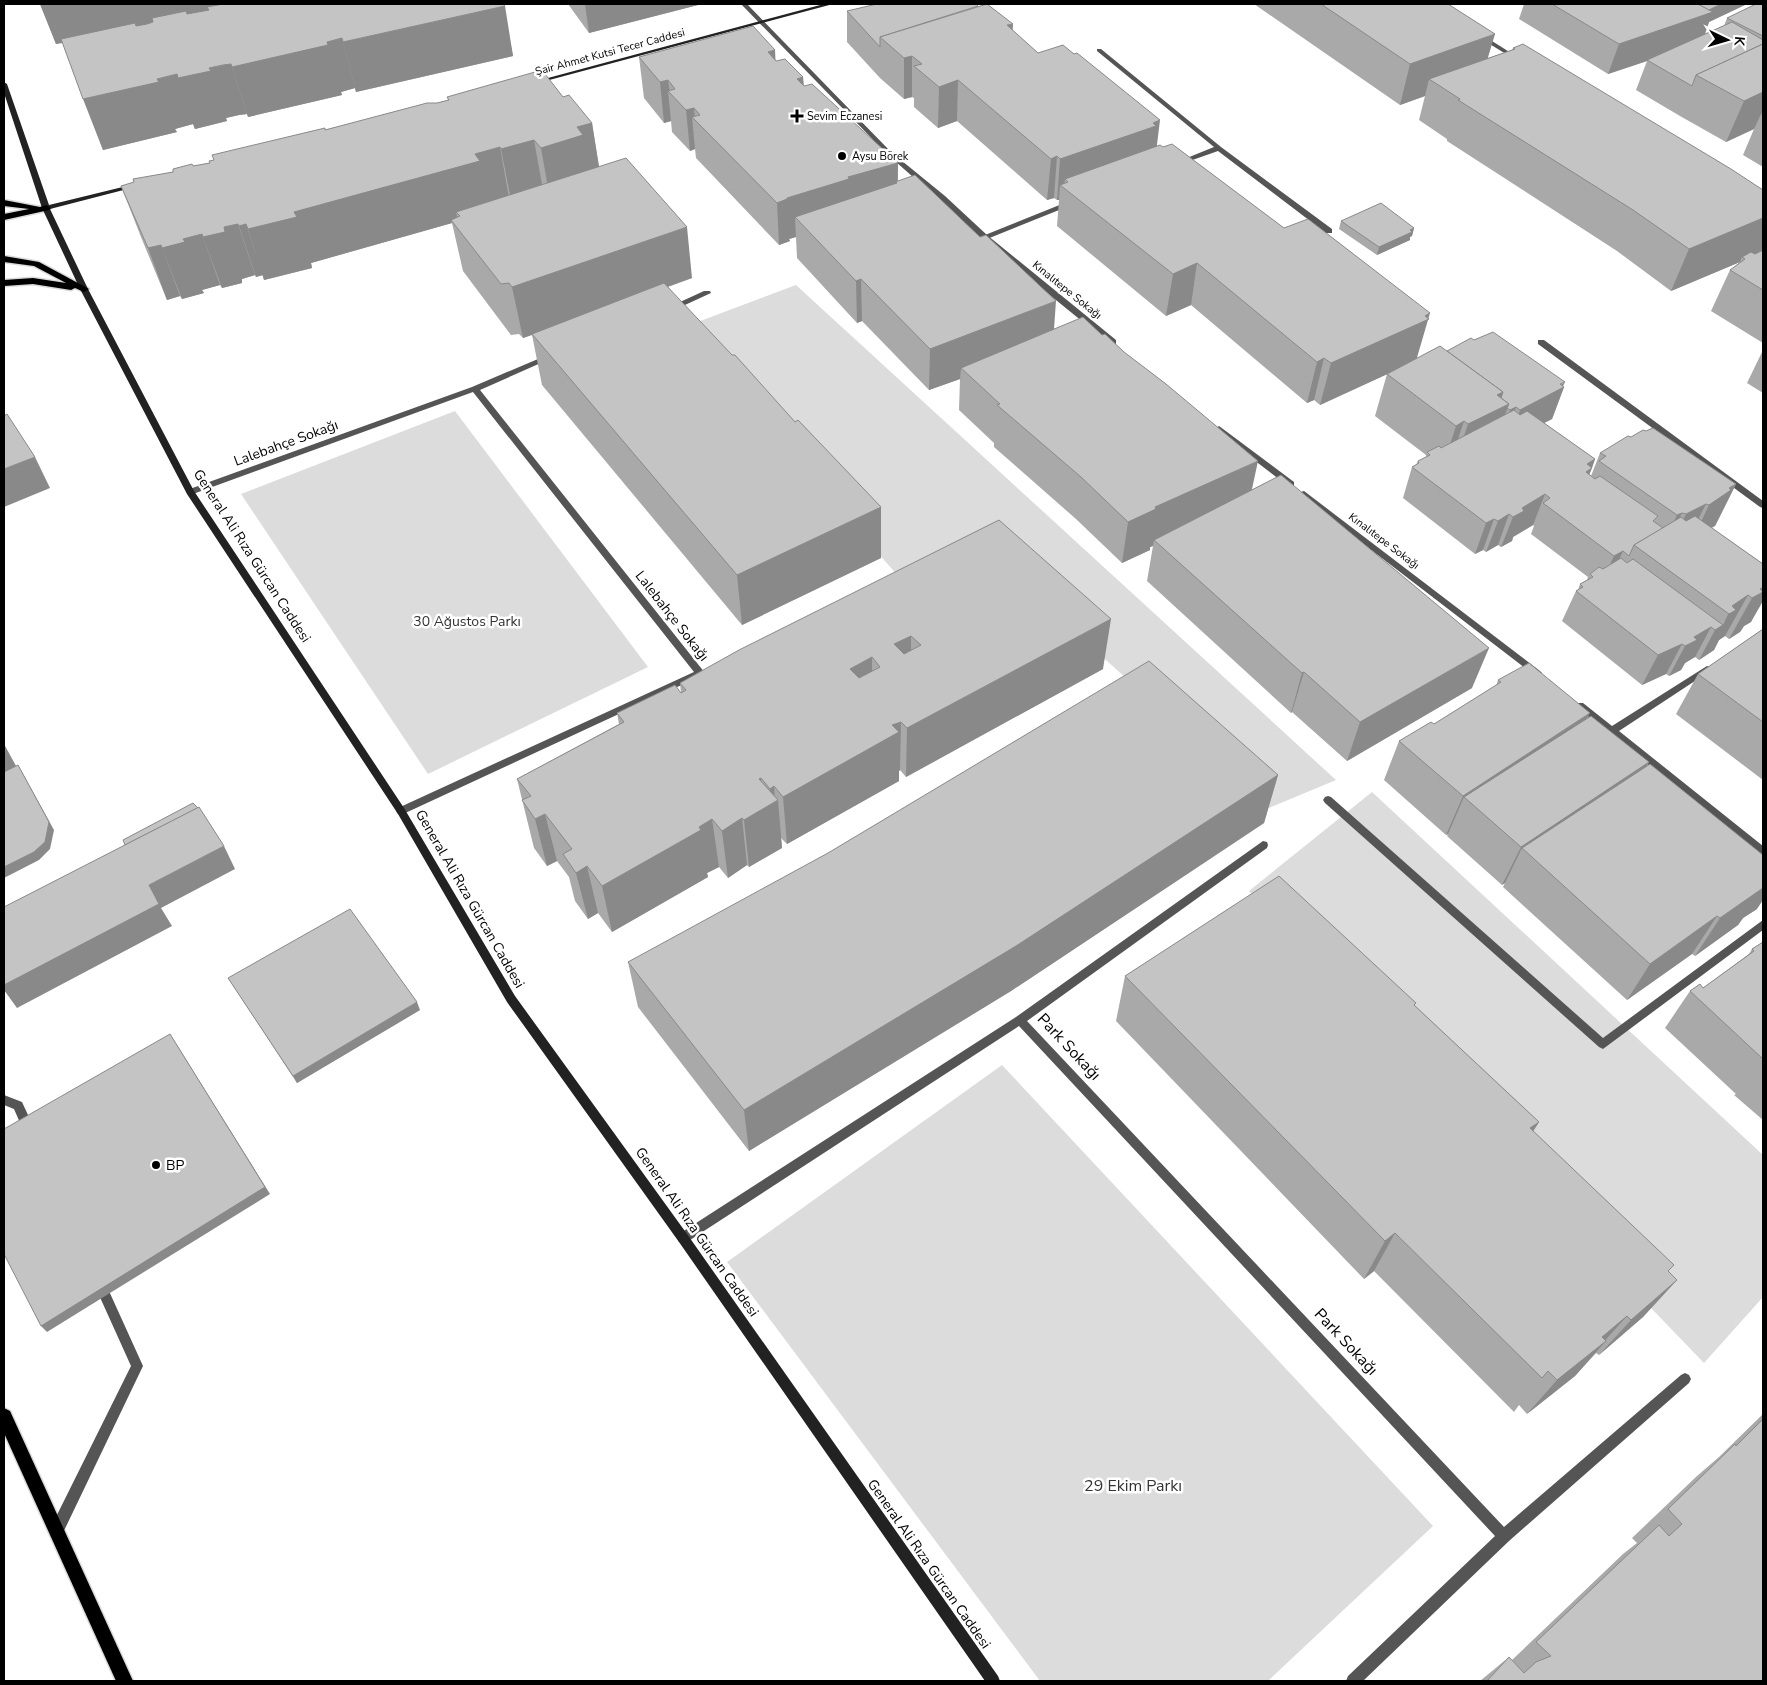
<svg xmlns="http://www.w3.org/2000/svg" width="1767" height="1685" viewBox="0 0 1767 1685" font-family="'Nunito Sans',sans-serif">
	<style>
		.green { fill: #dcdcdc }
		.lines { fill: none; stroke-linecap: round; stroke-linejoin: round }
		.primary-casing { stroke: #dbdbdb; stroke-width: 3 }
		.lane { fill: #555; fill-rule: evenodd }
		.street { fill: #555; fill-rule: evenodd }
		.secondary { fill: #222; fill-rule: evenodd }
		.primary { fill: #000; fill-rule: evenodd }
		.wall { fill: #a9a9a9 }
		.shaded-wall { fill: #898989 }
		.building { fill: #c4c4c4; stroke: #898989; fill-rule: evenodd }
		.poi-dot { fill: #000; stroke: #fff; stroke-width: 2 }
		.labels { text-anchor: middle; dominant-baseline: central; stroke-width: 5; stroke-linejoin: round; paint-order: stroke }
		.far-street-label { font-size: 11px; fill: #000; stroke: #fff }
		.far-poi-label { font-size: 11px; fill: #000; stroke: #fff; text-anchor: start }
		.street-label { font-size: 14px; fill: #000; stroke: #fff }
		.park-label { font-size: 14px; fill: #333; stroke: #fff }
		.poi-label { font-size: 14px; fill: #000; stroke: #fff; text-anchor: start }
		.near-street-label { font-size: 16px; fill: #000; stroke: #fff }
		.near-park-label { font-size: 16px; fill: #333; stroke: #fff }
	</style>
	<rect width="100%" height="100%" fill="#fff"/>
	<g class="green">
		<path d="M796,285L1336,780L1269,808L975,541L908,587L679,329Z"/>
		<path d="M455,411L648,667L428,774L241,494Z"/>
		<path d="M1372,792L1763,1155V1297L1704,1363L1249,891Z"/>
		<path d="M1002,1065L1433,1526L1268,1681H1040L727,1262Z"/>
	</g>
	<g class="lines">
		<defs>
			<g id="primary">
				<path d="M4,200L40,207L46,205L51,208L49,210L4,220V214L29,209L4,206Z"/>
				<path d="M4,256L39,262L89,289L84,292L75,288L71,290L33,284L4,286V280L33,278L66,283L34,266L4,262Z"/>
				<path d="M4,1408L10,1411L133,1681H116L4,1433Z"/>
			</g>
		</defs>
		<use href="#primary" class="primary-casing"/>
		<g class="lane">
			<path d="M1097,49H1101L1221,147L1332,229V233H1326L1218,151L1181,164H1177V162L1214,147L1097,51Z"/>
			<path d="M1067,202L1074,204L987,239H984L980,237Z"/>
			<path d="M1328,796L1331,797L1603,1038L1763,920V930L1603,1049L1599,1047L1325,803L1323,800L1325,797Z"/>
			<path d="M4,1095L22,1102L34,1128L32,1132L28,1133L24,1132L14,1109L4,1105Z"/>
			<path d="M100,1278L104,1280L143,1366L61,1537L56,1538L51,1537L50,1532L51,1527L131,1366L94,1284L96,1280Z"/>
		</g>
		<g class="street">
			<path d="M741,4H747L891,152L945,196L987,235L1116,340V344H1110L981,239L939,200L887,154Z"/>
			<path d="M1482,35L1484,36L1519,58L1514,59L1480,38L1479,37Z"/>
			<path d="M704,291H710L711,293L674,310H668L667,308Z"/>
			<path d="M1538,340H1544L1763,501V508L1760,507L1538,344Z"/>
			<path d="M545,356H548L552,358L480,390L705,673L703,675L401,815L398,814L396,811L398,808L694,672L473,392L193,494L190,495L186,492L187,490L472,387Z"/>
			<path d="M1219,426L1294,482V486H1288L1216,431L1215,429Z"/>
			<path d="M1304,491L1540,671L1542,673L1540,675H1534L1301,496V492Z"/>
			<path d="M1707,666L1710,667L1712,669L1710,671L1619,731L1763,846V855L1759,854L1575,706L1577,703H1583L1612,726Z"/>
			<path d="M1263,841L1267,842L1268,845L1267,848L1027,1021L1504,1527L1681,1375L1685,1373L1689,1375L1691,1379L1689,1383L1509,1541L1363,1681H1346L1348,1676L1495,1536L1019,1026L687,1242L683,1243L679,1242L677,1238L679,1234L1016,1017Z"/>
		</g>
		<g class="secondary">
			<path d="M824,4H833L538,83L533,82Z"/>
			<path d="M4,82L7,84L49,205L135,184L139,186L50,209L88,289L194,491L404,808L515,996L687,1234L998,1676L1000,1681H985L679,1242L507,1002L398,814L187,494L80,289L42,208L4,93Z"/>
		</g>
		<use href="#primary" class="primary"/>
	</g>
	<g class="wall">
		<path d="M40,4H503L513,56L356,92L355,88L341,92L342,95L248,117L247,114L239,115L226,118L227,121L195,129L193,124L175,129L177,132L103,150L63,43L56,44Z"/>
		<path d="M568,4H698V5L589,33Z"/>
		<path d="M1254,4H1448L1488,58L1512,50L1513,48L1763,190V343L1711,311L1730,270L1739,263L1740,262L1671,291L1617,251L1447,141V139L1419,120L1425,96L1400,105Z"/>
		<path d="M1524,4H1747L1709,22L1705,34L1724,26L1727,18L1763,4V167L1743,155L1754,129L1726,142L1680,116L1636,90L1647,61L1608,74L1519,19Z"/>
		<path d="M847,11L1013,31L1038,53L1157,146L1417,358L1447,351L1564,387L1552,419L1544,423L1595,459L1589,475L1591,476L1600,453L1736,484L1715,526L1712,528L1763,564L1751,622L1744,626L1740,632L1729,639L1725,636L1719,640L1714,650L1699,660L1695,657L1685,663L1681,670L1669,676L1666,674L1642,685L1562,621L1576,591L1578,590L1580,584L1587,580L1588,577L1531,534L1534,526L1533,525L1513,537L1512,541L1501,547L1498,545L1486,552L1483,550L1475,554L1403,498L1412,467L1416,465L1418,461L1426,457V455L1375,416L1387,374L1320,405L1314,400L1307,403L1191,305L1166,316L1057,226L1059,200H1057L1054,198L1047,200L957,121L938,128L914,107V98L912,97L904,99L880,78L847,42Z"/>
		<path d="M775,50V60L776,61L803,77L804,86L898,163V181L1054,329L1252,490L1472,688L1347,761L1292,712L1291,713L1147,581L1153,546L1150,547V550L1122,563L1076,519L994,447V443L959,410L960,379L929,390L862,321L857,323L797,258L796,237L789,239L790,241L779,245L696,158L695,149L690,151L672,132L671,121L664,123L644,98L639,57Z"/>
		<path d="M447,97H563L592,123L599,167L692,278L668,287L881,558L742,625L542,385L532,335L523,338L519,334L511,335L463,271L452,223L311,263L312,268L264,280L263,275L256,277L255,275L242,279V283L222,288L220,285L202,290L204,293L182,299L180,296L167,300L141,237L121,186L193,166L209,163L325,130L437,103L448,100Z"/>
		<path d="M1341,221L1414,228L1412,236L1410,237V240L1377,255L1339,229Z"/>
		<path d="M1763,350V393L1747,383Z"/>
		<path d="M999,520L1103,669L906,777L900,770L899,771V781L787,844L781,838L782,848L749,867L747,865L728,878L719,867L707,873L708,877L612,932L598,913L588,919L575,901L569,877L557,861L547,866L534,848L517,779L619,724L617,713L681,693L680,683Z"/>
		<path d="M1763,629V780L1676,714L1698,674Z"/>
		<path d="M1498,680L1588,718L1649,762L1647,765L1757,909L1743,918L1738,925L1695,956L1692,954L1627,1000L1503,887L1505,883L1502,885L1447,836L1448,834L1446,835L1384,780L1399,741L1434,724L1496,686Z"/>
		<path d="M1278,775L1264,823L1011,991L749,1151L638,1007L628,962Z"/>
		<path d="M1763,942V1120L1734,1095L1736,1094L1665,1028L1690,991L1703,988L1749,954L1752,949Z"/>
		<path d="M1125,976L1415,1006L1539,1122L1533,1131L1677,1280L1643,1317L1599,1355L1596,1353L1575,1376L1527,1414L1519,1405L1514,1412L1374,1271L1364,1279L1116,1021Z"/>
		<path d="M228,978L420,1010L297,1083Z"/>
		<path d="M1763,1414V1681H1480L1509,1657L1512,1660L1623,1554L1637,1543L1632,1538L1697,1476L1719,1457Z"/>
	</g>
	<g class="shaded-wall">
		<path d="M40,4H250L207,7L209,11L56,44Z"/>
		<path d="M585,4H698V5L589,33Z"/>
		<path d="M1721,4H1747L1709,22L1702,42L1647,60V61L1608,74L1619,44L1708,10Z"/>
		<path d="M505,6L513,56L356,92L343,42Z"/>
		<path d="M987,14L922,64L912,56V97L904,99V58Z"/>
		<path d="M1013,24L1011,64L1007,25Z"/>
		<path d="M1495,34L1483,74L1429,79L1425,96L1400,105L1410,64Z"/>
		<path d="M342,38L355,88L341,92L342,95L248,117L232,67Z"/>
		<path d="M775,50L777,91L768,52Z"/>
		<path d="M231,64L247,114L239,115L226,118L227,121L195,129L193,124L175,129L177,132L103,150L83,99L177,74Z"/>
		<path d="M803,77L805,118L797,79Z"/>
		<path d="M668,80L670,93L668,91L671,121L664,123L660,82Z"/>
		<path d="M958,80L957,121L938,128L939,87Z"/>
		<path d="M1763,92V115L1761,114L1754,129L1726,142L1744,101Z"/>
		<path d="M694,108L695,120L692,117L695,149L690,151L686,110Z"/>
		<path d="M1160,120L1155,161L1068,182L1065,179L1064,188L1060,185L1059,200H1057L1060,159Z"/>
		<path d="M592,123L600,173L550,199L541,148L577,127Z"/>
		<path d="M534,140L543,190L511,200L501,149Z"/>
		<path d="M500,147L509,198L460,216L456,212L458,221L451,220L452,223L311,263L312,268L264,280L248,229L294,212L475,154Z"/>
		<path d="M1057,156L1054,198L1047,200L1051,159Z"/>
		<path d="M898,163L897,204V183L895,182V205L795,217L796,237L789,239L790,241L779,245L777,203L787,198L848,177Z"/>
		<path d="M1763,218V252L1745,259L1742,257L1740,262L1671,291L1689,249Z"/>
		<path d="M238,224L255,275L242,279V283L222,288L203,237L224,227Z"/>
		<path d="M246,224L263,275L256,277L239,226Z"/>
		<path d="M687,227L692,278L523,338L512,287Z"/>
		<path d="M1414,228L1412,236L1410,237V240L1377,255L1379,247Z"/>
		<path d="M202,234L220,285L202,290L204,293L182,299L162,248L183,239Z"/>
		<path d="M161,245L180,296L167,300L148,248Z"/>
		<path d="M1197,263L1191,305L1166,316L1173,274Z"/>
		<path d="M861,279L862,321L857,323L856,281Z"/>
		<path d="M1056,301L1053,343L961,368L960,379L929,390L930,349Z"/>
		<path d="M1430,313L1416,361L1320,405L1331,363Z"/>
		<path d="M1324,358L1314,400L1307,403L1317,362Z"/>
		<path d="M1565,382L1562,388L1564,387L1552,419L1509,441L1520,410Z"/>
		<path d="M1503,392L1509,404L1494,446L1454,466L1468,424L1497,395Z"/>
		<path d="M1516,407L1505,438L1499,441L1510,410Z"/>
		<path d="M1464,421L1450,463L1443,467L1456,426Z"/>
		<path d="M35,457L50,488L4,507V469Z"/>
		<path d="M1595,459L1592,468L1579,499L1587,464Z"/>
		<path d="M1258,461L1249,503L1154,540L1153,546L1150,547V550L1122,563L1128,522L1155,507Z"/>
		<path d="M1736,484L1715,526L1712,527L1710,532L1689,547L1709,505L1729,488Z"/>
		<path d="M1545,494L1533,525L1513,537L1512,541L1501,547L1513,517L1522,508Z"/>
		<path d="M1706,504L1685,545L1666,556L1686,514Z"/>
		<path d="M881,507V558L742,625L737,575Z"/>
		<path d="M1682,513L1662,554L1657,556L1677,515Z"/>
		<path d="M1509,514L1498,545L1486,552L1498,521Z"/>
		<path d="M1494,519L1483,550L1475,554L1486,523Z"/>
		<path d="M1623,551L1609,582L1600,586L1614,556Z"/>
		<path d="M1763,587V601L1751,622L1744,626L1740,632L1729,639L1752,598L1760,589Z"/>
		<path d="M1748,595L1725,636L1719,640L1714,650L1699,660L1715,630L1723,625L1732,606Z"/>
		<path d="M1111,619L1103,669L906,777L907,728Z"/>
		<path d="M1711,627L1695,657L1685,663L1681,670L1669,676L1685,646L1694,637Z"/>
		<path d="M911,636V686L894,644Z"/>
		<path d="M1682,644L1666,674L1642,685L1658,655Z"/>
		<path d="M1489,648L1472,688L1347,761L1360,722Z"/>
		<path d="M872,657V707L850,669Z"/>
		<path d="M1304,672L1292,712L1291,713L1302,673Z"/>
		<path d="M1590,713L1570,753L1464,797L1448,834L1446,835L1463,796Z"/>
		<path d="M901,722L900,770L899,771V781L787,844L783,797L892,725Z"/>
		<path d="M4,744L21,775L4,783Z"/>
		<path d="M1649,762L1627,802L1522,848L1505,883L1502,885L1521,847Z"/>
		<path d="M18,765L54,830L50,849L39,860L4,878V867Z"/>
		<path d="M1278,775L1264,823L1011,991L749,1151L744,1110Z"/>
		<path d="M761,778L763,808L771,804L770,789L774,786L775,802L778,800L782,848L749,867L744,820L759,779Z"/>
		<path d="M545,814L557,861L547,866L535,819Z"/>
		<path d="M742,818L747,865L728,878L722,831Z"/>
		<path d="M712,819L719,867L707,873L708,877L612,932L602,886Z"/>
		<path d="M224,846L235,869L161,908L172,926L17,1008L4,990V985L149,885Z"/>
		<path d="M587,866L598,913L588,919L576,873Z"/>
		<path d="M1763,884V900L1757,909L1743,918L1738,925L1695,956L1720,918Z"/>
		<path d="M1717,916L1692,954L1627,1000L1650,964Z"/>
		<path d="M417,1002L420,1010L297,1083L293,1076Z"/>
		<path d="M170,1034L270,1194L47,1332L41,1326Z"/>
		<path d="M1539,1122L1513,1163L1530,1128Z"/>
		<path d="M1395,1233L1374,1271L1364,1279L1385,1241Z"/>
		<path d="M1677,1280L1643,1317L1599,1355L1631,1320Z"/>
		<path d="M1627,1316L1601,1345L1606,1341L1575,1376L1527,1414L1557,1380L1602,1337Z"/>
	</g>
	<g class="building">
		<path d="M223,4H503L505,6L343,42L342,38L327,42L328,45L232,67L231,64L223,65L209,68L211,71L178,78L177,74L157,79L159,82L83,99L61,39L135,23L136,26L147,24L153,22L152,18L186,11L187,14L209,10L207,7Z"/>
		<path d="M877,4H976L978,6L880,37V47L847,11Z"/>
		<path d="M987,4L1013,24L1007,25L1038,53L1063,45L1074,54L1077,53L1160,120L1153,123L1156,126L1060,159L1057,156L1051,159L958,80L939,87L914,66L922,64L912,56L904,58L880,37Z"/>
		<path d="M1321,4H1448L1495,34L1410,64Z"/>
		<path d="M1552,4H1698L1713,12L1619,44Z"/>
		<path d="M1698,4H1721L1709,10Z"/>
		<path d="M1756,4H1763V36L1727,18Z"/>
		<path d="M1732,22L1763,40V44L1696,75L1692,86L1647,60Z"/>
		<path d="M753,26L775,50L768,52L776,61L785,59L803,77L797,79L804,86L812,84L898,163L848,177L849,179L787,198V199L777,203L692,117L700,115L694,108L686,110L668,91L675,89L668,80L660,82L639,57Z"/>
		<path d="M1523,44L1731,169L1763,190V218L1689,249L1633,210L1458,100L1460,99L1429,79L1515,49L1513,48Z"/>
		<path d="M1763,44V92L1744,101L1696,75Z"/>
		<path d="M542,70L563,97L569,95L592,123L577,127L583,135L541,148L534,140L501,149L500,147L475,154L480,161L294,212L297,217L248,229L246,224L239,226L238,224L224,227L225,232L203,237L202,234L183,239L185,242L162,248L161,245L148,248L121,186L134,182L133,179L173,172V169L192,164L193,166L210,163L209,161L214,160L212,155L325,128V130L427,103H437L449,100L447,97Z"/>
		<path d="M1172,144L1284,228L1308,219L1430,313L1425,316L1429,319L1331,363L1324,358L1317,362L1197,263L1173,274L1060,185L1068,182L1065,179L1160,145L1163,147Z"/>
		<path d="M626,158L687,227L512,287L509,283L501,284L451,220L460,216L456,212Z"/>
		<path d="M915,175L980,237L986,235L1056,301L930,349L861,279L856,281L795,217L897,183L895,182Z"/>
		<path d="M1381,203L1414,228L1410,230L1412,232L1379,247L1341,221Z"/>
		<path d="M1763,250V290L1730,270L1745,259L1742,257L1751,252L1755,254Z"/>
		<path d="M664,283L732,355H735L795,422L798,420L881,507L737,575L532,334Z"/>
		<path d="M1083,317L1102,335L1105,334L1124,352L1166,384L1258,461L1155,507L1156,509L1128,522L1081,477L997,405L1000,404L961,368Z"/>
		<path d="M1493,332L1565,382L1560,384L1564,387L1520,410L1516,407L1510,410L1507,408L1509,404L1501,398L1503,392L1447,351L1471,338L1474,340Z"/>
		<path d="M1440,346L1503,392L1497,395L1509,404L1468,424L1464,421L1456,426L1387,374Z"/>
		<path d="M1514,410L1520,415L1527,411L1595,459L1587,464L1592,468L1586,472L1595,479L1600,476L1658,516L1653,521L1663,528L1634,545L1629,556L1623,551L1614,556L1543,503L1550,498L1545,494L1522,508L1524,511L1513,517L1509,514L1498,521L1494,519L1486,523L1412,467L1419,463L1418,461L1430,455L1427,452L1439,446L1441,448Z"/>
		<path d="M7,414L35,457L4,469V416Z"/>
		<path d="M1653,428L1736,484L1729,488L1731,490L1709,505L1706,504L1686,514L1682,513L1677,515L1599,461L1606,456L1600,453L1628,436L1631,437L1643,430L1646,431Z"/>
		<path d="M1281,475L1489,648L1360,722L1304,672L1302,673L1154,540Z"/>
		<path d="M1695,516L1763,564V587L1760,589L1763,592L1752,598L1748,595L1732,606L1736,610L1729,614L1634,545L1681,517L1686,521Z"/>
		<path d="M999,520L1111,619L907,728L901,722L892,725L899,732L783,797L774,786L770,789L761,778L759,779L778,800L744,820L742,818L722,831L712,819L699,827L701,830L602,886L587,866L576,873L563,854L572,849L545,814L535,819L522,800L531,796L517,779L624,722L617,713L675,685L681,693L686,690L680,683L739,650ZM911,636L921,645L904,654L894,644ZM872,657L880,667L859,678L850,669Z"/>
		<path d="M1621,558L1627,563L1633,559L1723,625L1715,630L1711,627L1694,637L1697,640L1685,646L1682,644L1658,655L1576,591L1583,587L1580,584L1593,577L1590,574L1599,567L1603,569Z"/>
		<path d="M1763,629V722L1698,674Z"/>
		<path d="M1149,661L1278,775L1016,946L744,1110L628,962L828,853Z"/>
		<path d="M1529,663L1590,713L1463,796L1399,741L1431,722L1434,724L1501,682L1498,680Z"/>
		<path d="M1591,716L1649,762L1521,847L1464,797Z"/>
		<path d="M1650,764L1763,855V884L1762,885L1763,886V888L1720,918L1717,916L1650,964L1522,848Z"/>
		<path d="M18,765L49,822L45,842L34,852L4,867V772Z"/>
		<path d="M193,803L198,808L125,845L123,840Z"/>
		<path d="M199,807L224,846L149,885L159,904L4,985V907Z"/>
		<path d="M1279,876L1416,1003L1414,1005L1539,1122L1530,1128L1674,1265L1668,1271L1677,1280L1631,1320L1627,1316L1602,1337L1606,1341L1557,1380L1548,1371L1542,1378L1395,1233L1385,1241L1125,976Z"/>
		<path d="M350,909L417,1002L293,1076L228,978Z"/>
		<path d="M1763,942V1059L1690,991L1700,984L1703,988L1754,951L1752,949Z"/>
		<path d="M170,1034L265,1187L41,1326L4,1254V1129Z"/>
		<path d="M1763,1419V1681H1487L1509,1657L1524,1673L1536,1662L1551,1656L1536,1642L1659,1525L1669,1536L1682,1524L1668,1509L1735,1444L1736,1446Z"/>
	</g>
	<g class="poi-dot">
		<path d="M794.5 108.5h5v5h5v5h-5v5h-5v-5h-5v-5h5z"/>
		<circle cx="842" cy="156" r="5"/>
		<circle cx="156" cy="1165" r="5"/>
	</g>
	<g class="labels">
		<g class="far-street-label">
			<text transform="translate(610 52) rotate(-15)">Şair Ahmet Kutsi Tecer Caddesi</text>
			<text transform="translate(1067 290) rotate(39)">Kınalıtepe Sokağı</text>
			<text transform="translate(1384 541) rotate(37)">Kınalıtepe Sokağı</text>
		</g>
		<g class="far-poi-label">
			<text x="807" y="116">Sevim Eczanesi</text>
			<text x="852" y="156">Aysu Börek</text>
		</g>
		<g class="street-label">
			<text transform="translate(286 443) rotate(-20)">Lalebahçe Sokağı</text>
			<text transform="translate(252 556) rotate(57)">General Ali Rıza Gürcan Caddesi</text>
			<text transform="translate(672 616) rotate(52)">Lalebahçe Sokağı</text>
			<text transform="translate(470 899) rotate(60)">General Ali Rıza Gürcan Caddesi</text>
			<text transform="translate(697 1232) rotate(55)">General Ali Rıza Gürcan Caddesi</text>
			<text transform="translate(929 1564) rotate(55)">General Ali Rıza Gürcan Caddesi</text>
		</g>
		<g class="park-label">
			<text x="467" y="621">30 Ağustos Parkı</text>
		</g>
		<g class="poi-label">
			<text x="166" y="1165">BP</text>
		</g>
		<g class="near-street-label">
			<text transform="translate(1069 1047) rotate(47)">Park Sokağı</text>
			<text transform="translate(1346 1342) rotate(47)">Park Sokağı</text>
		</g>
		<g class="near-park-label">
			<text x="1133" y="1486">29 Ekim Parkı</text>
		</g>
	</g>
	<rect width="1767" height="1685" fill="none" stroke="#000000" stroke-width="10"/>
	<g transform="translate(1727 40) rotate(95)" stroke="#ffffff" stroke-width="4" paint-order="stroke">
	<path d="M0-4L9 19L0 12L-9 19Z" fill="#000000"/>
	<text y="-8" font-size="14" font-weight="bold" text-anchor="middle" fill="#000000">K</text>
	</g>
</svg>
